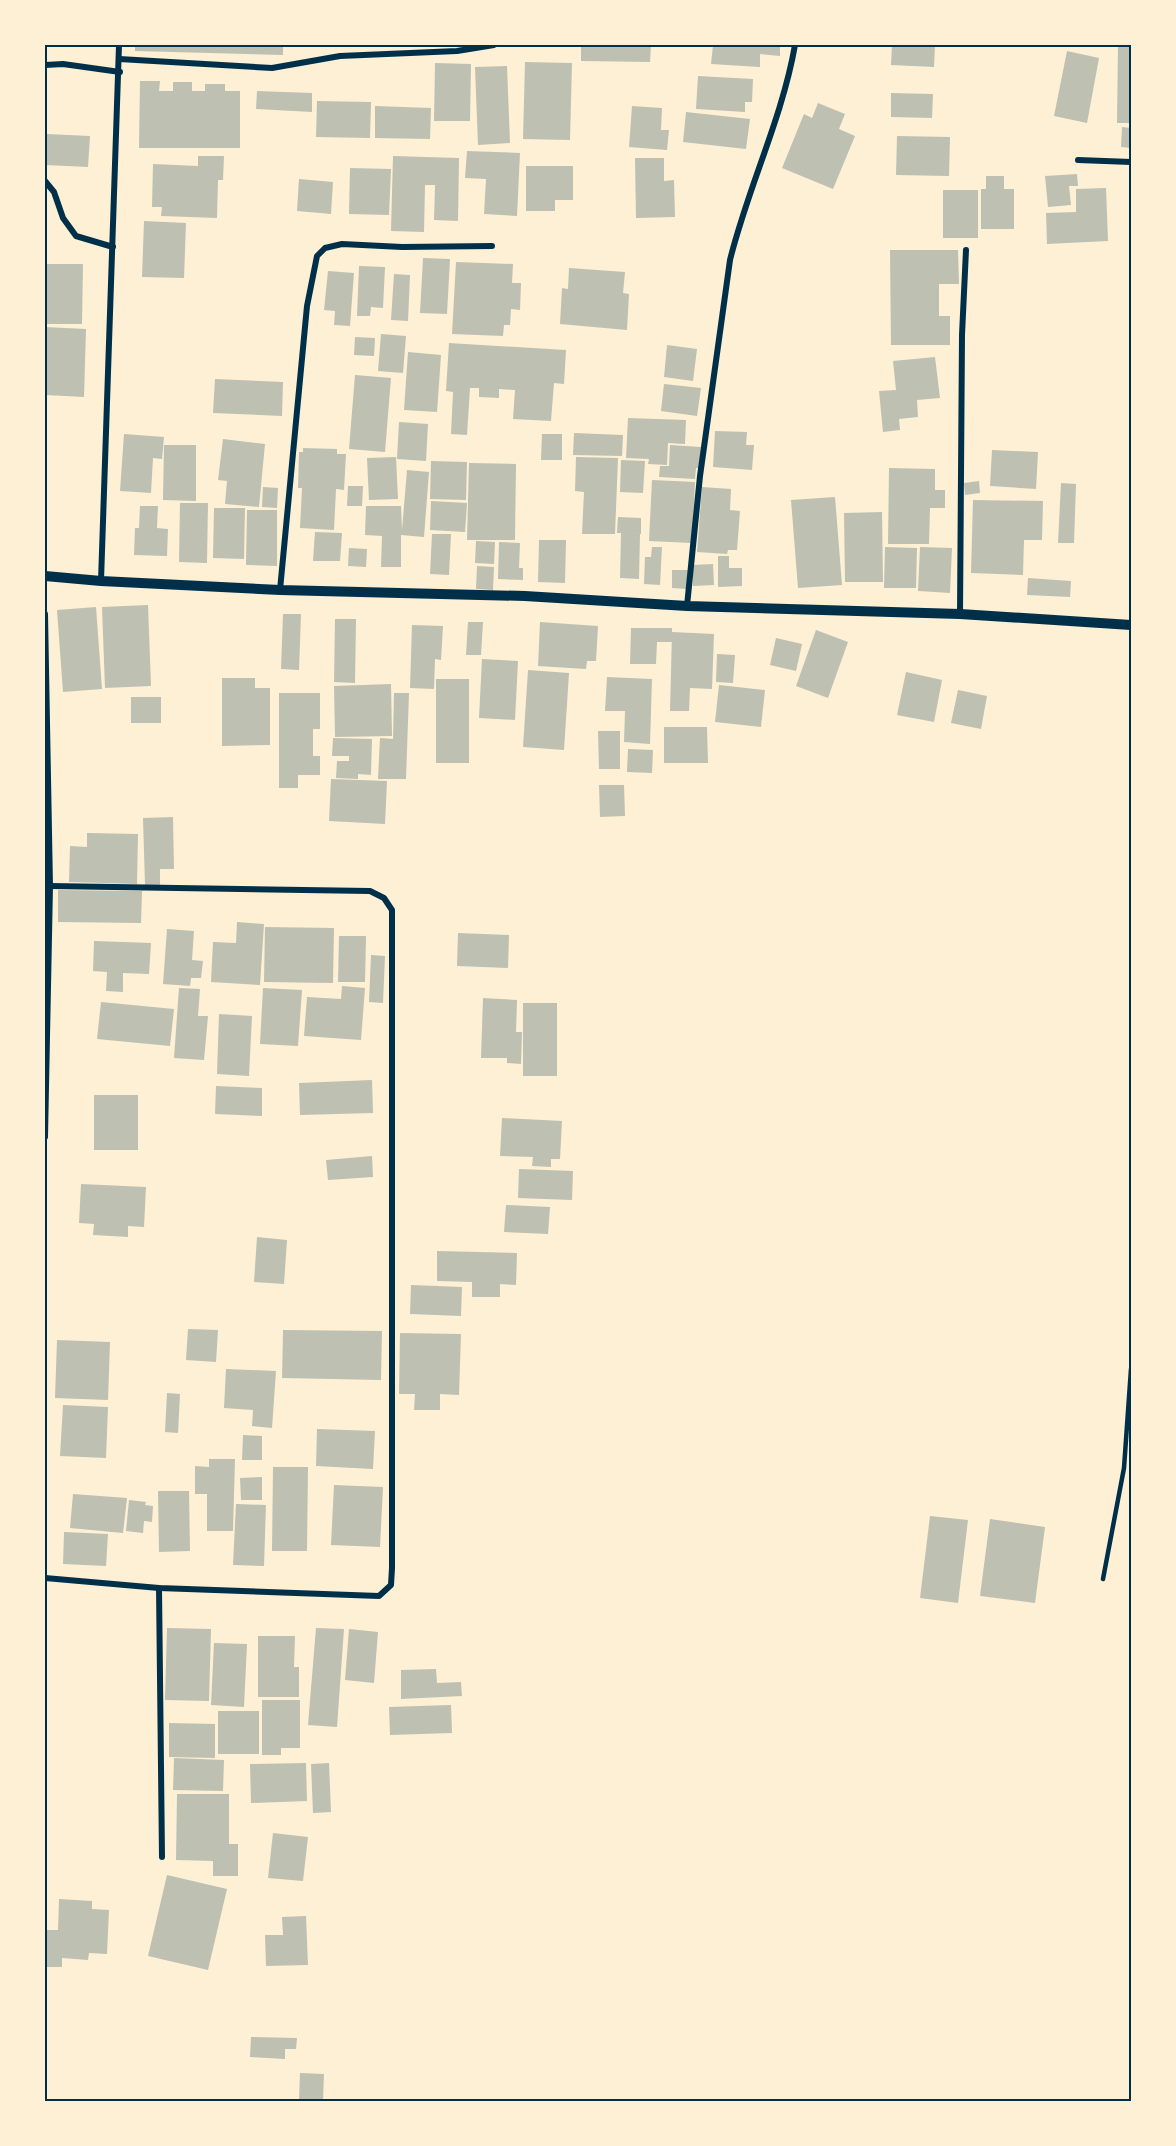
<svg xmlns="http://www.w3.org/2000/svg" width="1176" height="2146" viewBox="0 0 1176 2146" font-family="Manrope,sans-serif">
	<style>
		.building { fill: #bec0b2 }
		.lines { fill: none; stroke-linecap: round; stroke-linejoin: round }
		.service { stroke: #003049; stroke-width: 4.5 }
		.minor { stroke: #003049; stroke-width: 6 }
		.tertiary { stroke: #003049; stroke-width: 10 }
		.neatline { fill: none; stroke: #003049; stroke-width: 2 }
	</style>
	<rect width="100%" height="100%" fill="#fdf0d5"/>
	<g class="building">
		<path d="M135,45H283V55L135,51Z"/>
		<path d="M581,45H651L650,62L581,61Z"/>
		<path d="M713,45H780V56L760,54V67L711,64Z"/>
		<path d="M892,45H935L934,67L891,65Z"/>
		<path d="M1118,45H1131V123H1117Z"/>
		<path d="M1067,51L1099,58L1087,123L1054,116Z"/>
		<path d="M525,62L572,63L570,140L523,139Z"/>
		<path d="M435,63L471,64L470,121H434Z"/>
		<path d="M507,66L510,143L478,145L475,67Z"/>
		<path d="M698,76L753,79L752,102H745V112L696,109Z"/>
		<path d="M140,81H160L159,91H173V82H192V91H205V84H225V91H240V148H139Z"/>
		<path d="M257,91L312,93V112L256,109Z"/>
		<path d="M891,93L933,94L932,118L891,117Z"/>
		<path d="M317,101L371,102L370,138L316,137Z"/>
		<path d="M818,103L845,114L839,129L855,136L833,189L782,168L804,114L812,118Z"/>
		<path d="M375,106L431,108L430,139L375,138Z"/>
		<path d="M632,106L662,108L661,130H669L667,150L629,147Z"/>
		<path d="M686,112L750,119L746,149L683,142Z"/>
		<path d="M1122,127L1131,128V148L1121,147Z"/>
		<path d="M47,134L90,136L88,167L45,165Z"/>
		<path d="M897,136L950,137L949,176L896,175Z"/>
		<path d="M467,151L520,153L517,216L484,214L486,179L465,178Z"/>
		<path d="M198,156H224L223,180H218L217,218L161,216L162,207H152L153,164L198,166Z"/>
		<path d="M393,156L459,158L458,221L434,220L435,185H425L424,232L391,231Z"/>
		<path d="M635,158H664V181L674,180L675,217L636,218Z"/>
		<path d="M526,166H573V200H555V211H526Z"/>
		<path d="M350,168L391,169L389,215L349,214Z"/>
		<path d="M1077,174L1078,186H1069L1071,205L1048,207L1045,176Z"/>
		<path d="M986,176H1004V189H1014V229H981V189H986Z"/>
		<path d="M299,179L333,182L331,214L297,211Z"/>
		<path d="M1106,188L1108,241L1047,244L1046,213L1076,212V189Z"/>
		<rect x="943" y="190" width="35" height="48"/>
		<path d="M144,221L186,223L184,278L142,277Z"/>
		<path d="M890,250H958L959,284H939V316H950V345H891Z"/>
		<path d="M423,258L450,259L447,314L420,313Z"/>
		<path d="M456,262L513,264L512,283H521L520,310L511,309L510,325H504L503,336L452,334Z"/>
		<path d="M45,264H83L82,324H45Z"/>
		<path d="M359,266L385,267L383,308L371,307L370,316H357Z"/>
		<path d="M569,268L625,272L623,293L629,294L627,330L560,324L562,288L568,289Z"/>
		<path d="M328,271L354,273L350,326L334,325L335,311L324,310Z"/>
		<path d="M394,274L410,275L408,321L391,320Z"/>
		<path d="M45,327L86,329L84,397L45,395Z"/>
		<path d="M381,334L406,336L403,373L378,371Z"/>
		<path d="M355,337L375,338L374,356L354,355Z"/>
		<path d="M449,343L566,350L564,384L554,383L551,421L513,419L515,390L499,389V398L479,397V388H470L467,435L451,434L453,392L446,391Z"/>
		<path d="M667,345L697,349L693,381L664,377Z"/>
		<path d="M408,352L441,355L437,412L404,410Z"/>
		<path d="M935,357L940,398L917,400L918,417L899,419L900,430L883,432L879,391L896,390L893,361Z"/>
		<path d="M355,375L391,378L385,452L349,449Z"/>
		<path d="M215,379L283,382L282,416L213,413Z"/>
		<path d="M664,384L701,388L697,416L661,411Z"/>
		<path d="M628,418L686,420L685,444L668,443L667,465L648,464L649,459L626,458Z"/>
		<path d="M399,422L428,424L426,461L397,459Z"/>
		<path d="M715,431L747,432L746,445H754L752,470L713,467Z"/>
		<path d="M574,433L623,435L622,456L573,455Z"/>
		<path d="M124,434L164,437L162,459L153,458L151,493L120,491Z"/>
		<path d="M542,434H562V460H541Z"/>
		<path d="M223,439L265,444L259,507L225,504L227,481L218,480Z"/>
		<path d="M164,445H196V501L163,500Z"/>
		<path d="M670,445L701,447L700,468H696L695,479L659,477L660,466H669Z"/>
		<path d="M303,448L337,449V454H346L344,490L336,489L334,530L300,528L302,488H298L299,452H303Z"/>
		<path d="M992,450L1038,452L1036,489L990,486Z"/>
		<path d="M396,457L398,499L369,500L367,458Z"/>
		<path d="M576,457L618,458L615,534H582L584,492L575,491Z"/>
		<path d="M621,460L645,461L643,493L620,492Z"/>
		<path d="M431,461L467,462L466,500L430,499Z"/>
		<path d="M469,463L516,464L515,540H467Z"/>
		<path d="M889,468L935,469V490H945V508H930L929,544H888Z"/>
		<path d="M407,470L429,472L424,537L401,535V567H381L382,536L365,535L366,506H401L402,530Z"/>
		<path d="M652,480L695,482L692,543L649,541Z"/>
		<path d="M979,481L980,493L965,495L964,483Z"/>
		<path d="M1061,483L1076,484L1074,543H1058Z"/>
		<path d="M348,486H363L362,506H347Z"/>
		<path d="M263,487L278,488L277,508L262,507Z"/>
		<path d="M702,487L731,489L730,510L740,511L737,550H728L727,554L697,552Z"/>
		<path d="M835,497L842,585L798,588L791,500Z"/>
		<path d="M973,500L1043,501L1042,540H1024L1023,575L971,573Z"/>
		<path d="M431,501L467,503L465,532L430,530Z"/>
		<path d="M180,503H208L207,563L179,562Z"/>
		<path d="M140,506H158L157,528L168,529L167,556L134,555L135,528H139Z"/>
		<path d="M214,508H245L244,559L213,558Z"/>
		<path d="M247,510H277V566L246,565Z"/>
		<path d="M882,512L883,582H845L844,513Z"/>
		<path d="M618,517L641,518V534L623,533L640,534L639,579L620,578L621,533H617Z"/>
		<path d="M315,532L342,533L340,561H313Z"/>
		<path d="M432,534H451L449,575L430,574Z"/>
		<path d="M539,540H566L565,583L538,582Z"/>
		<path d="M476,541L495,542L494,564L475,563Z"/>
		<path d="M499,542L520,543L519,568H523V580L498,579Z"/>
		<path d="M652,547H662L660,585L644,584L645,557H651Z"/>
		<path d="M885,547L917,548L916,588H884Z"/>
		<path d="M920,547L952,548L950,593L918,591Z"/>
		<path d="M349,548L367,549L366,567L348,566Z"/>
		<path d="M718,556H729V568H742V586L718,587Z"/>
		<path d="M713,564L714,585L693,586L692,565Z"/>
		<path d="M477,566L494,567L493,590L476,589Z"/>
		<path d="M672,570H688L687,589L672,588Z"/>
		<path d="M1028,578L1071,581L1070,597L1027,595Z"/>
		<path d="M148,605L151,686L105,688L102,607Z"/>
		<path d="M96,607L102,689L63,692L57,610Z"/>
		<path d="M283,614H301L299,670L281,669Z"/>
		<path d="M335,619H356L355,683L334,682Z"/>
		<path d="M468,622H483L481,655H466Z"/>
		<path d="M540,622L598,626L596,661H587L586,669L538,666Z"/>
		<path d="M412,625L443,626L441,660L435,659L434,689L410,688Z"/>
		<path d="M631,628H672V642H657L656,664H630Z"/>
		<path d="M816,630L848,642L828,698L796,686Z"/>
		<path d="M672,632L714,634L712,689L690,688L689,711H670Z"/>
		<path d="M776,638L802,644L796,671L770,665Z"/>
		<path d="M717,654L735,655L733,683L716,682Z"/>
		<path d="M482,659L518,661L515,720L479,718Z"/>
		<path d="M528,670L569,673L564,750L523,747Z"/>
		<path d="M906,672L942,680L934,722L897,715Z"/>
		<path d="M607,677L652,679L650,744L624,742L625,711H605Z"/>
		<path d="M222,678H255V688H270V745L222,746Z"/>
		<rect x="436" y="679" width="33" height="84"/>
		<path d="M391,684L392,736L335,737L334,686Z"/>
		<path d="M719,685L765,690L761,727L715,722Z"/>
		<path d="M958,690L987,696L981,729L951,723Z"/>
		<path d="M279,693H320V729H313V756H320V775H298V788H279Z"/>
		<path d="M394,693H409L406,779H378L380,738L393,739Z"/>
		<rect x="131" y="697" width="30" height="26"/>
		<path d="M664,727H707L708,763H664Z"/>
		<path d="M598,731H620V769H599Z"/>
		<path d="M333,738L372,739L371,775L358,774V779L336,778L337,761H349V756H332Z"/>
		<path d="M628,749L653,750L652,773L627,772Z"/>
		<path d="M331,779L387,781L385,824L329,821Z"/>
		<path d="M599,785H624L625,816L600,817Z"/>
		<path d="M173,817L174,869H160V885H145L143,818Z"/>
		<path d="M87,833L138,834L137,884L69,882L70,846L87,847Z"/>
		<path d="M58,890L142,891L141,923L58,922Z"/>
		<path d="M237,922L264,924L260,985L211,982L213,942L236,943Z"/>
		<path d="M265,927L334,928L333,983L264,982Z"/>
		<path d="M167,929L194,931L192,960L203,961L201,978H191L190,986L163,984Z"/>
		<path d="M458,933L509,935L508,968L457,966Z"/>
		<path d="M339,936H366L365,982H338Z"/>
		<path d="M94,941L151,943L149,974L123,973V992L106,991L107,972L93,971Z"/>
		<path d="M371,955L385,956L383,1003L369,1002Z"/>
		<path d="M342,986L365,988L361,1040L304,1036L307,997L341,999Z"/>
		<path d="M179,988L200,989L198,1016H208L204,1060L174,1058Z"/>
		<path d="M263,988L302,990L298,1046L260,1044Z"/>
		<path d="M483,998L517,1000L516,1032H522L521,1064L507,1063V1058H481Z"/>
		<path d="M101,1002L174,1009L170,1046L97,1039Z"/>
		<rect x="523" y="1003" width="34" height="73"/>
		<path d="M219,1014L252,1016L249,1076L217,1074Z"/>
		<path d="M372,1080L373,1113L300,1115L299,1083Z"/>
		<path d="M216,1086L262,1088V1116L215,1114Z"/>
		<rect x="94" y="1095" width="44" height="55"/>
		<path d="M502,1118L562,1121L560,1159H551V1167L532,1166L533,1157L500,1156Z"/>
		<path d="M372,1156L373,1177L328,1180L326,1160Z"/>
		<path d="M519,1169L573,1171L572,1200L518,1198Z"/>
		<path d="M81,1184L146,1187L144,1227L128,1226V1237L93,1235L94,1224L79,1223Z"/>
		<path d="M506,1205L550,1207L548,1234L504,1232Z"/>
		<path d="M257,1237L287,1240L284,1284L254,1282Z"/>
		<path d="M437,1251L517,1253L516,1285L500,1284V1297H472V1282L437,1281Z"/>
		<path d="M411,1285L462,1287L461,1316L410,1314Z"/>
		<path d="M188,1329L218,1330L216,1362L186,1360Z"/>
		<path d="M283,1330L382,1331L381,1380L282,1378Z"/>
		<path d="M400,1333L461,1334L459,1395L440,1394V1410H414L415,1394H399Z"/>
		<path d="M57,1340L110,1342L108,1400L55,1398Z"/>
		<path d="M226,1369L276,1371L272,1428L252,1426L253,1410L224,1408Z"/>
		<path d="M167,1393L180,1394L178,1433L165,1432Z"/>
		<path d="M63,1405L108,1407L106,1458L60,1456Z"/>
		<path d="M317,1429L375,1431L373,1469L316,1466Z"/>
		<path d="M243,1435L262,1436V1460H242Z"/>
		<path d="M209,1459H235L233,1531H207V1494H195V1466L209,1467Z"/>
		<path d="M273,1467H308L307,1551H272Z"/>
		<path d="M262,1477V1500H241L240,1478Z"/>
		<path d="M334,1485L383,1487L380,1547L331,1545Z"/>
		<path d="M158,1491H189L190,1551L159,1552Z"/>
		<path d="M73,1494L127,1498L123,1533L70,1528Z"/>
		<path d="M129,1500L146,1502L145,1505L153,1506L152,1522L144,1521L143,1533L126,1531Z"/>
		<path d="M236,1504L266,1505L264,1566L233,1565Z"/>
		<path d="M930,1516L968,1520L958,1603L920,1598Z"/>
		<path d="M990,1519L1045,1527L1035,1603L980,1596Z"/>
		<path d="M64,1532L108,1534L106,1566L63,1564Z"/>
		<path d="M167,1628L211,1629L209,1701L165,1700Z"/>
		<path d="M316,1628L344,1629L337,1727L308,1725Z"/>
		<path d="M349,1629L378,1632L374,1683L345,1680Z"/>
		<path d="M258,1636H295L294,1667H299V1697H258Z"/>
		<path d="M214,1643L247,1644L244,1707L211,1705Z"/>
		<path d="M436,1669L437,1683L461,1682L462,1696L401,1699V1670Z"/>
		<path d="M262,1700H300V1748H281V1755H262Z"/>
		<path d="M451,1705L452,1733L390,1735L389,1707Z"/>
		<rect x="218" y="1711" width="41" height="43"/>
		<path d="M169,1723L215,1724V1758L169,1757Z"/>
		<path d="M174,1758L224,1760L223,1791L173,1790Z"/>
		<path d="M306,1763L307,1801L251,1803L250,1764Z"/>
		<path d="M329,1763L331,1812L313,1813L311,1764Z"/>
		<path d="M177,1794H229V1844H238V1876H213V1861L176,1860Z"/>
		<path d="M273,1833L308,1837L303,1881L268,1878Z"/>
		<path d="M167,1875L227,1889L208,1970L148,1956Z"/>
		<path d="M59,1899L92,1901V1909L109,1910L107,1954L89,1953L88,1960L62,1958V1967H45L46,1930H58Z"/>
		<path d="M306,1916L308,1965L266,1966L265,1935H283L282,1917Z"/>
		<path d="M251,2037L297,2038L296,2049H285V2059L250,2057Z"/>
		<path d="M300,2073L324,2074L323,2101H299Z"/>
	</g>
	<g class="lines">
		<path class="service" d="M1103,1579L1124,1468L1131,1369"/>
		<g class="minor">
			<path d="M119,59L272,68L340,56L457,51L494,45"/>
			<path d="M45,65L63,64L120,72"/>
			<path d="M1078,160L1131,162"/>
			<path d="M45,181L54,192L63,218L76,236L113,247"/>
			<path d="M101,581L119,45"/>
			<path d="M280,590L307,306L317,256L325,248L342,244L402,247L492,246"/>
			<path d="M687,606L700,476L730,260C748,187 782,119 795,45"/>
			<path d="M45,614L50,886L45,1137"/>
			<path d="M960,614L962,335L966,250"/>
			<path d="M45,1578L159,1588L379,1596L391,1585L392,1568V910L384,898L370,891L50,886"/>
			<path d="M159,1588L162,1857"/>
		</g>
		<path class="tertiary" d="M45,576L101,581L280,590L525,596L687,606L960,614L1131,625"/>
	</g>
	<rect width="1176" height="2146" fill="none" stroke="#fdf0d5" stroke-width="93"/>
	<rect x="46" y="46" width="1084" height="2054" class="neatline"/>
</svg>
